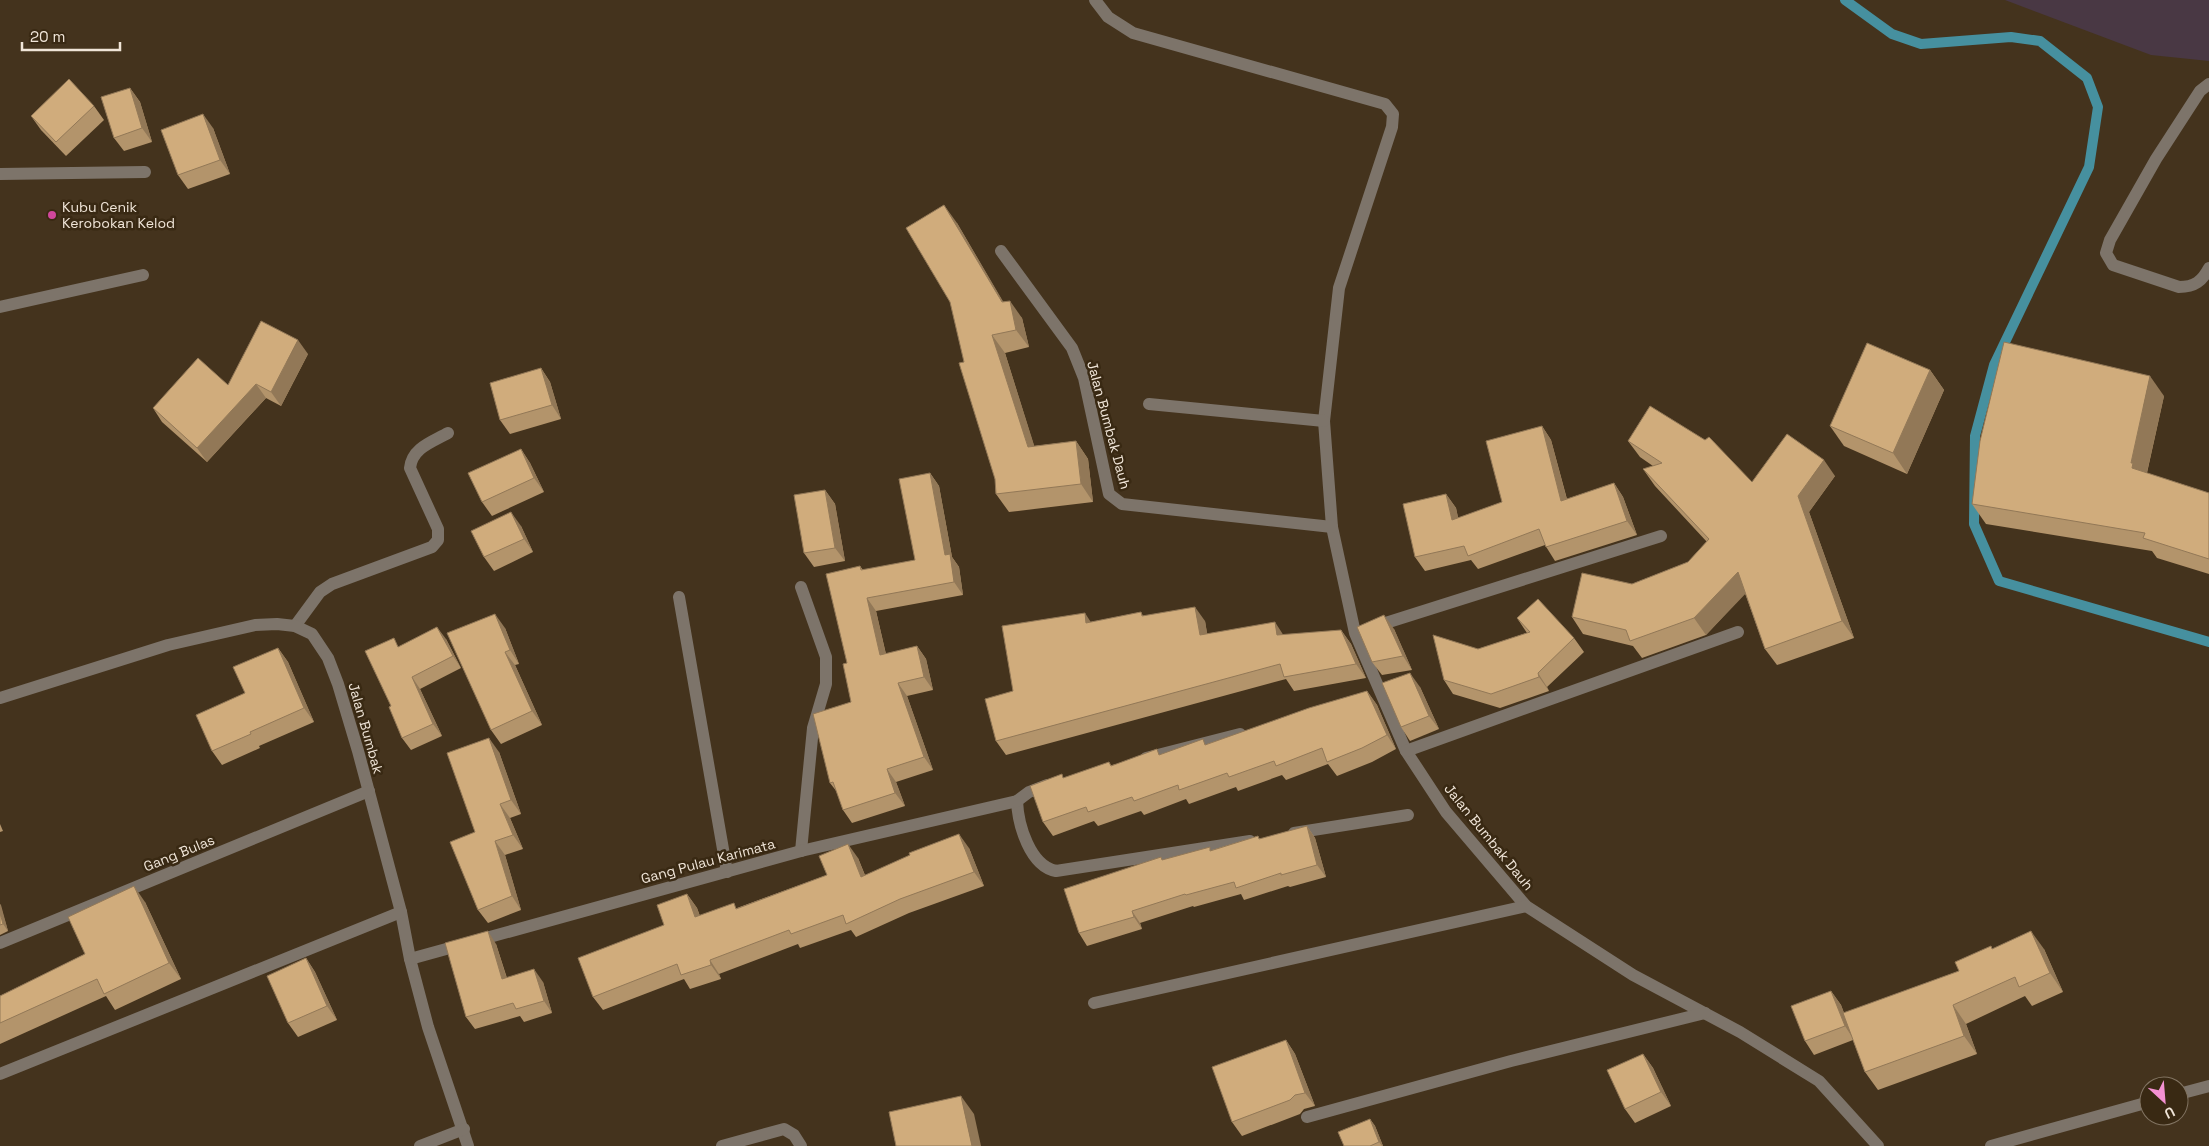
<svg xmlns="http://www.w3.org/2000/svg" width="2209" height="1146" viewBox="0 0 2209 1146" font-family="'Space Grotesk',sans-serif">
	<style>
		.education { fill: #493844 }
		.lines { fill: none; stroke-linecap: round; stroke-linejoin: round }
		.stream { stroke: #46909f; stroke-width: 10 }
		.minor { stroke: #7d746a; stroke-width: 12 }
		.wall { fill: #b3946b }
		.shaded-wall { fill: #927857 }
		.building { fill: #d0ac7c; stroke: #927857 }
		.hotel-dot { fill: #d1479c; stroke: #392913; stroke-width: 2 }
		.labels { text-anchor: middle; dominant-baseline: central; stroke-width: 5; stroke-linejoin: round; paint-order: stroke }
		.poi-label { font-size: 14px; fill: #f0e5d8; stroke: #392913; text-anchor: start }
		.street-label { font-size: 14px; fill: #f0e5d8; stroke: #392913 }
	</style>
	<rect width="100%" height="100%" fill="#44331d"/>
	<path class="education" d="M2005,0H2209V61L2151,55Z"/>
	<g class="lines">
		<path class="stream" d="M1845,0L1892,34L1921,44L2011,37L2040,41L2087,78L2098,107L2089,167L1994,365L1975,436L1974,524L1999,581L2209,642"/>
		<g class="minor">
			<path d="M1095,0L1108,17L1133,33L1385,104L1393,114L1392,127L1339,288L1324,421L1332,527L1355,633L1406,751L1446,812L1526,906L1633,975L1740,1032L1819,1081L1878,1146"/>
			<path d="M2209,84L2200,91L2156,159L2110,240L2106,253L2113,265L2179,287C2195,287 2202,281 2209,268"/>
			<path d="M0,174L145,172"/>
			<path d="M1001,251L1072,348L1084,378L1109,494L1122,504L1332,527"/>
			<path d="M0,307L143,275"/>
			<path d="M1149,404L1324,421"/>
			<path d="M801,587L826,657V684L813,728L801,851"/>
			<path d="M679,597L727,872"/>
			<path d="M295,626L320,592L332,584L432,547L438,540V529L410,468C412,448 432,442 448,433"/>
			<path d="M1373,627L1661,536"/>
			<path d="M0,698L168,645L255,625L277,624L295,626L312,634L328,658L338,684L358,751L401,912L410,959L428,1027L468,1146"/>
			<path d="M1406,751L1738,632"/>
			<path d="M1146,758L1240,734"/>
			<path d="M1017,801C1018,825 1030,866 1056,871L1250,841"/>
			<path d="M1294,833L1408,815"/>
			<path d="M0,943L369,791"/>
			<path d="M410,959L801,851L1017,801L1029,792L1047,785"/>
			<path d="M1094,1003L1526,906"/>
			<path d="M0,1074L401,912"/>
			<path d="M2179,1094L2209,1086"/>
			<path d="M1307,1117L1511,1061L1705,1013"/>
			<path d="M420,1146L464,1129"/>
			<path d="M722,1146L784,1129L794,1135L801,1146"/>
			<path d="M1991,1146L2149,1102"/>
		</g>
	</g>
	<g class="wall">
		<path d="M130,88L140,102L152,142L124,151L114,138Z"/>
		<path d="M94,106L104,120L66,156L41,130L31,116Z"/>
		<path d="M213,128L230,174L188,189L178,175Z"/>
		<path d="M957,223L1003,302L1022,318L1029,347L1005,353L1034,446L1076,441L1088,459L1093,502L1009,512L996,494L995,479L964,362Z"/>
		<path d="M308,354L281,406L266,398L207,462L162,422L153,408L228,385Z"/>
		<path d="M541,368L550,382L561,419L510,434L500,420Z"/>
		<path d="M1930,370L1944,390L1907,474L1844,446L1830,426Z"/>
		<path d="M2164,396L2147,473L2209,493V574L2157,558L2152,551L1986,524L1972,504Z"/>
		<path d="M1542,426L1551,440L1567,499L1614,483L1623,497L1637,535L1555,561L1545,545L1478,569L1471,560L1425,571L1415,557L1446,494L1456,508L1458,518L1502,502Z"/>
		<path d="M1628,441L1752,482L1835,476L1809,512L1854,638L1777,665L1765,649L1745,593L1706,635L1642,658L1633,646L1583,634L1572,617L1632,584L1688,562L1707,542L1655,486L1643,469L1653,466L1640,457Z"/>
		<path d="M521,449L530,463L544,492L492,516L482,502Z"/>
		<path d="M930,473L939,486L952,557L959,567L963,595L876,611L886,654L917,646L926,659L933,690L907,696L933,770L896,782L905,806L852,823L843,810L837,792L830,783L851,702L847,663L860,566L863,570L915,560Z"/>
		<path d="M825,490L835,504L845,561L814,567L804,553Z"/>
		<path d="M521,526L533,552L494,571L484,557Z"/>
		<path d="M1141,612L1143,616L1205,621L1207,634L1283,635L1341,630L1351,644L1366,678L1294,691L1286,679L1006,755L996,741L1013,691L1091,622Z"/>
		<path d="M1517,618L1574,638L1584,652L1547,687L1549,691L1500,708L1453,694L1444,680L1478,649L1527,633Z"/>
		<path d="M505,628L519,664L515,665L542,725L501,744L491,730Z"/>
		<path d="M1394,629L1412,670L1382,675L1372,662Z"/>
		<path d="M446,639L461,668L420,689L442,736L411,750L402,738L391,706L400,646Z"/>
		<path d="M278,648L288,662L314,722L259,746L260,748L222,765L212,751L245,693Z"/>
		<path d="M1420,687L1439,729L1410,741L1401,727Z"/>
		<path d="M1367,691L1377,705L1396,749L1372,762L1337,776L1328,764L1286,780L1282,775L1238,791L1236,787L1189,804L1186,799L1144,815L1141,811L1098,826L1094,821L1053,836L1043,822L1064,778L1112,765L1207,744Z"/>
		<path d="M499,752L521,814L510,818L523,849L505,855L521,910L488,923L478,910L475,832Z"/>
		<path d="M0,824L3,831L0,832Z"/>
		<path d="M1307,826L1315,838L1326,877L1290,887L1288,886L1244,900L1241,894L1194,907L1193,906L1140,923L1142,929L1087,946L1079,933L1163,860L1212,850L1258,836L1260,839Z"/>
		<path d="M969,848L984,886L909,913L856,937L851,930L800,948L798,944L719,974L721,979L690,989L684,979L603,1010L593,997L664,925L687,894L697,908L700,916L737,908L827,875L858,858L865,875Z"/>
		<path d="M145,902L181,979L115,1010L106,996L0,1044V996L85,954Z"/>
		<path d="M0,904L8,931L0,935Z"/>
		<path d="M496,944L507,978L543,982L552,1013L524,1022L520,1016L475,1029L466,1017Z"/>
		<path d="M1991,946L1992,949H2044L2063,992L2032,1006L2025,996L1966,1024L1977,1054L1878,1090L1865,1072L1853,1040L1814,1055L1805,1041L1831,991L1841,1005L1844,1013L1959,971Z"/>
		<path d="M306,958L315,972L337,1020L298,1037L288,1023Z"/>
		<path d="M1286,1040L1295,1054L1315,1106L1304,1109L1300,1114L1242,1136L1232,1122Z"/>
		<path d="M1643,1054L1653,1068L1671,1106L1635,1123L1625,1109Z"/>
		<path d="M1370,1119L1375,1126L1383,1146H1344Z"/>
	</g>
	<g class="shaded-wall">
		<path d="M130,88L140,102L152,142L142,128Z"/>
		<path d="M203,114L213,128L230,174L220,160Z"/>
		<path d="M944,205L957,223L1014,320L1002,302Z"/>
		<path d="M1010,301L1022,318L1029,347L1016,330Z"/>
		<path d="M992,335L1005,353L1040,464L1028,447Z"/>
		<path d="M298,340L308,354L281,406L271,392Z"/>
		<path d="M541,368L550,382L561,419L552,405Z"/>
		<path d="M1930,370L1944,390L1907,474L1893,453Z"/>
		<path d="M2150,376L2164,396L2145,481L2132,468L2131,463Z"/>
		<path d="M256,384L266,398L207,462L197,448Z"/>
		<path d="M1542,426L1551,440L1571,515L1561,501Z"/>
		<path d="M1076,441L1088,459L1093,502L1081,484Z"/>
		<path d="M521,449L530,463L544,492L534,478Z"/>
		<path d="M1824,460L1835,476L1809,512L1854,638L1842,621L1798,496Z"/>
		<path d="M930,473L939,486L952,557L959,567L963,595L954,582L945,555Z"/>
		<path d="M1614,483L1623,497L1637,535L1627,521Z"/>
		<path d="M825,490L835,504L845,561L835,548Z"/>
		<path d="M1446,494L1456,508L1462,534L1452,520Z"/>
		<path d="M511,512L521,526L533,552L524,539Z"/>
		<path d="M1738,572L1750,589L1706,635L1694,618Z"/>
		<path d="M867,598L876,611L889,668L880,655Z"/>
		<path d="M1195,607L1205,621L1210,649L1200,635Z"/>
		<path d="M1085,613L1094,627L1086,623Z"/>
		<path d="M495,614L505,628L519,664L510,650Z"/>
		<path d="M1384,615L1394,629L1412,670L1403,656Z"/>
		<path d="M1275,622L1284,636L1277,635Z"/>
		<path d="M437,627L446,639L461,668L453,656Z"/>
		<path d="M1341,630L1351,644L1366,678L1356,664Z"/>
		<path d="M917,646L926,659L933,690L924,677Z"/>
		<path d="M278,648L288,662L314,722L304,708Z"/>
		<path d="M505,652L515,665L542,725L532,711Z"/>
		<path d="M1410,673L1420,687L1439,729L1429,716Z"/>
		<path d="M1538,673L1547,687L1549,691L1539,677Z"/>
		<path d="M412,677L420,689L442,736L433,724Z"/>
		<path d="M898,683L907,696L933,770L924,757Z"/>
		<path d="M1367,691L1377,705L1396,749L1387,735Z"/>
		<path d="M489,738L499,752L521,814L511,800Z"/>
		<path d="M887,769L896,782L905,806L895,793Z"/>
		<path d="M500,804L510,818L523,849L513,835Z"/>
		<path d="M1307,826L1315,838L1326,877L1317,865Z"/>
		<path d="M959,834L969,848L984,886L974,872Z"/>
		<path d="M495,841L505,855L521,910L512,896Z"/>
		<path d="M848,844L858,858L871,891L861,877Z"/>
		<path d="M134,886L145,902L181,979L169,963Z"/>
		<path d="M687,894L697,908L705,931L695,917Z"/>
		<path d="M0,904L1,905L8,931L3,924L0,913Z"/>
		<path d="M1132,911L1140,923L1142,929L1134,917Z"/>
		<path d="M488,931L496,944L511,992L502,979Z"/>
		<path d="M2031,931L2044,949L2063,992L2050,973Z"/>
		<path d="M306,958L315,972L337,1020L327,1006Z"/>
		<path d="M710,960L719,974L721,979L711,965Z"/>
		<path d="M534,969L543,982L552,1013L544,1001Z"/>
		<path d="M1831,991L1841,1005L1854,1040L1845,1026Z"/>
		<path d="M1953,1005L1966,1024L1977,1054L1964,1036Z"/>
		<path d="M1286,1040L1295,1054L1315,1106L1305,1093Z"/>
		<path d="M1643,1054L1653,1068L1671,1106L1661,1092Z"/>
		<path d="M961,1096L974,1114L981,1146H972Z"/>
		<path d="M1370,1119L1375,1126L1383,1146H1382L1379,1142Z"/>
	</g>
	<g class="building">
		<path d="M69,79L94,106L56,142L31,116Z"/>
		<path d="M130,88L142,128L114,138L101,97Z"/>
		<path d="M203,114L220,160L178,175L161,130Z"/>
		<path d="M944,205L1002,302L1010,301L1016,330L992,335L1028,447L1076,441L1081,484L996,494L995,479L959,363L964,362L950,302L906,228Z"/>
		<path d="M261,321L298,340L271,392L256,384L197,448L153,408L198,358L228,385Z"/>
		<path d="M2004,342L2150,376L2131,463H2133L2132,468L2209,493V559L2143,538L2145,533L1972,504L1980,441Z"/>
		<path d="M1867,343L1930,370L1893,453L1830,426Z"/>
		<path d="M541,368L552,405L500,420L490,383Z"/>
		<path d="M1650,406L1705,440L1709,437L1752,482L1787,434L1824,460L1798,496L1842,621L1765,649L1738,572L1694,618L1630,641L1626,630L1572,617L1582,573L1632,584L1688,562L1709,539L1643,469L1662,463L1628,441Z"/>
		<path d="M1542,426L1561,501L1614,483L1627,521L1546,547L1539,529L1468,556L1464,546L1415,557L1403,504L1446,494L1452,520L1502,502L1486,441Z"/>
		<path d="M521,449L534,478L482,502L468,473Z"/>
		<path d="M930,473L945,555L950,554L954,582L867,598L880,655L917,646L924,677L898,683L924,757L887,769L895,793L843,810L833,782L830,783L813,714L851,702L843,664L847,663L826,574L860,566L861,570L915,560L899,479Z"/>
		<path d="M825,490L835,548L804,553L794,495Z"/>
		<path d="M511,512L524,539L484,557L471,531Z"/>
		<path d="M1538,599L1574,638L1538,673L1539,677L1491,694L1444,680L1433,635L1478,649L1530,632L1517,618Z"/>
		<path d="M1195,607L1200,635L1275,622L1277,635L1341,630L1356,664L1284,677L1280,664L996,741L985,699L1013,691L1002,626L1085,613L1086,623L1141,612L1142,616Z"/>
		<path d="M495,614L510,650L505,652L532,711L491,730L447,633Z"/>
		<path d="M1384,615L1403,656L1372,662L1357,627Z"/>
		<path d="M437,627L453,656L412,677L433,724L402,738L389,707L391,706L365,651L394,638L398,647Z"/>
		<path d="M278,648L304,708L250,732L251,734L212,751L196,715L245,693L233,667Z"/>
		<path d="M1410,673L1429,716L1401,727L1382,683Z"/>
		<path d="M1367,691L1387,735L1362,748L1327,762L1322,748L1276,766L1274,761L1229,777L1227,773L1179,790L1178,785L1134,801L1132,797L1088,812L1086,807L1043,822L1030,786L1062,774L1063,778L1109,762L1111,766L1157,749L1159,755L1203,739L1205,745L1309,708Z"/>
		<path d="M489,738L511,800L500,804L513,835L495,841L512,896L478,910L450,842L475,832L447,753Z"/>
		<path d="M1307,826L1317,865L1281,875V873L1236,888L1234,882L1186,895L1185,894L1132,911L1134,917L1079,933L1064,889L1161,857L1162,860L1210,847V851L1258,836L1259,839Z"/>
		<path d="M959,834L974,872L900,899L846,924L843,915L791,934L789,930L710,960L711,965L681,975L677,964L593,997L578,958L664,925L657,905L687,894L695,917L734,903L736,909L827,875L819,856L848,844L861,877L910,855L909,853Z"/>
		<path d="M134,886L169,963L104,994L97,979L0,1023V996L85,954L68,917Z"/>
		<path d="M0,913L3,924L0,925Z"/>
		<path d="M488,931L502,979L534,969L544,1001L516,1009L513,1003L466,1017L445,943Z"/>
		<path d="M2031,931L2050,973L2019,987L2015,977L1953,1005L1964,1036L1865,1072L1843,1013L1959,971L1955,962L1991,946L1992,949Z"/>
		<path d="M306,958L327,1006L288,1023L267,976Z"/>
		<path d="M1831,991L1845,1026L1805,1041L1791,1006Z"/>
		<path d="M1286,1040L1305,1093L1295,1095L1290,1100L1232,1122L1212,1067Z"/>
		<path d="M1643,1054L1661,1092L1625,1109L1607,1070Z"/>
		<path d="M961,1096L972,1146H896L889,1112Z"/>
		<path d="M1370,1119L1379,1142L1370,1146H1344L1338,1132Z"/>
	</g>
	<circle class="hotel-dot" cx="52" cy="215" r="5"/>
	<g class="labels">
		<g class="poi-label">
			<text x="62" y="207">Kubu Cenik<tspan x="62" dy="16">Kerobokan Kelod</tspan></text>
		</g>
		<g class="street-label">
			<text transform="translate(1109 425) rotate(75)">Jalan Bumbak Dauh</text>
			<text transform="translate(366 728) rotate(74)">Jalan Bumbak</text>
			<text transform="translate(1489 837) rotate(51)">Jalan Bumbak Dauh</text>
			<text transform="translate(179 853) rotate(-22)">Gang Bulas</text>
			<text transform="translate(708 861) rotate(-15)">Gang Pulau Karimata</text>
		</g>
	</g>
	<g transform="translate(2164 1101) rotate(154)"><circle r="24" fill="#392913" stroke="#827462"/>
	<path d="M0-4L9 19L0 12L-9 19Z" fill="#f491d3"/>
	<text y="-8" font-size="14" font-weight="bold" text-anchor="middle" fill="#f0e5d8">U</text>
	</g>
	<path d="M22 42v8h98v-8" fill="none" stroke="#f0e5d8" stroke-width="2.5"/>
	<text x="30" y="42" font-size="15" fill="#f0e5d8" stroke="#392913" stroke-width="4" paint-order="stroke">20 m</text>
</svg>
